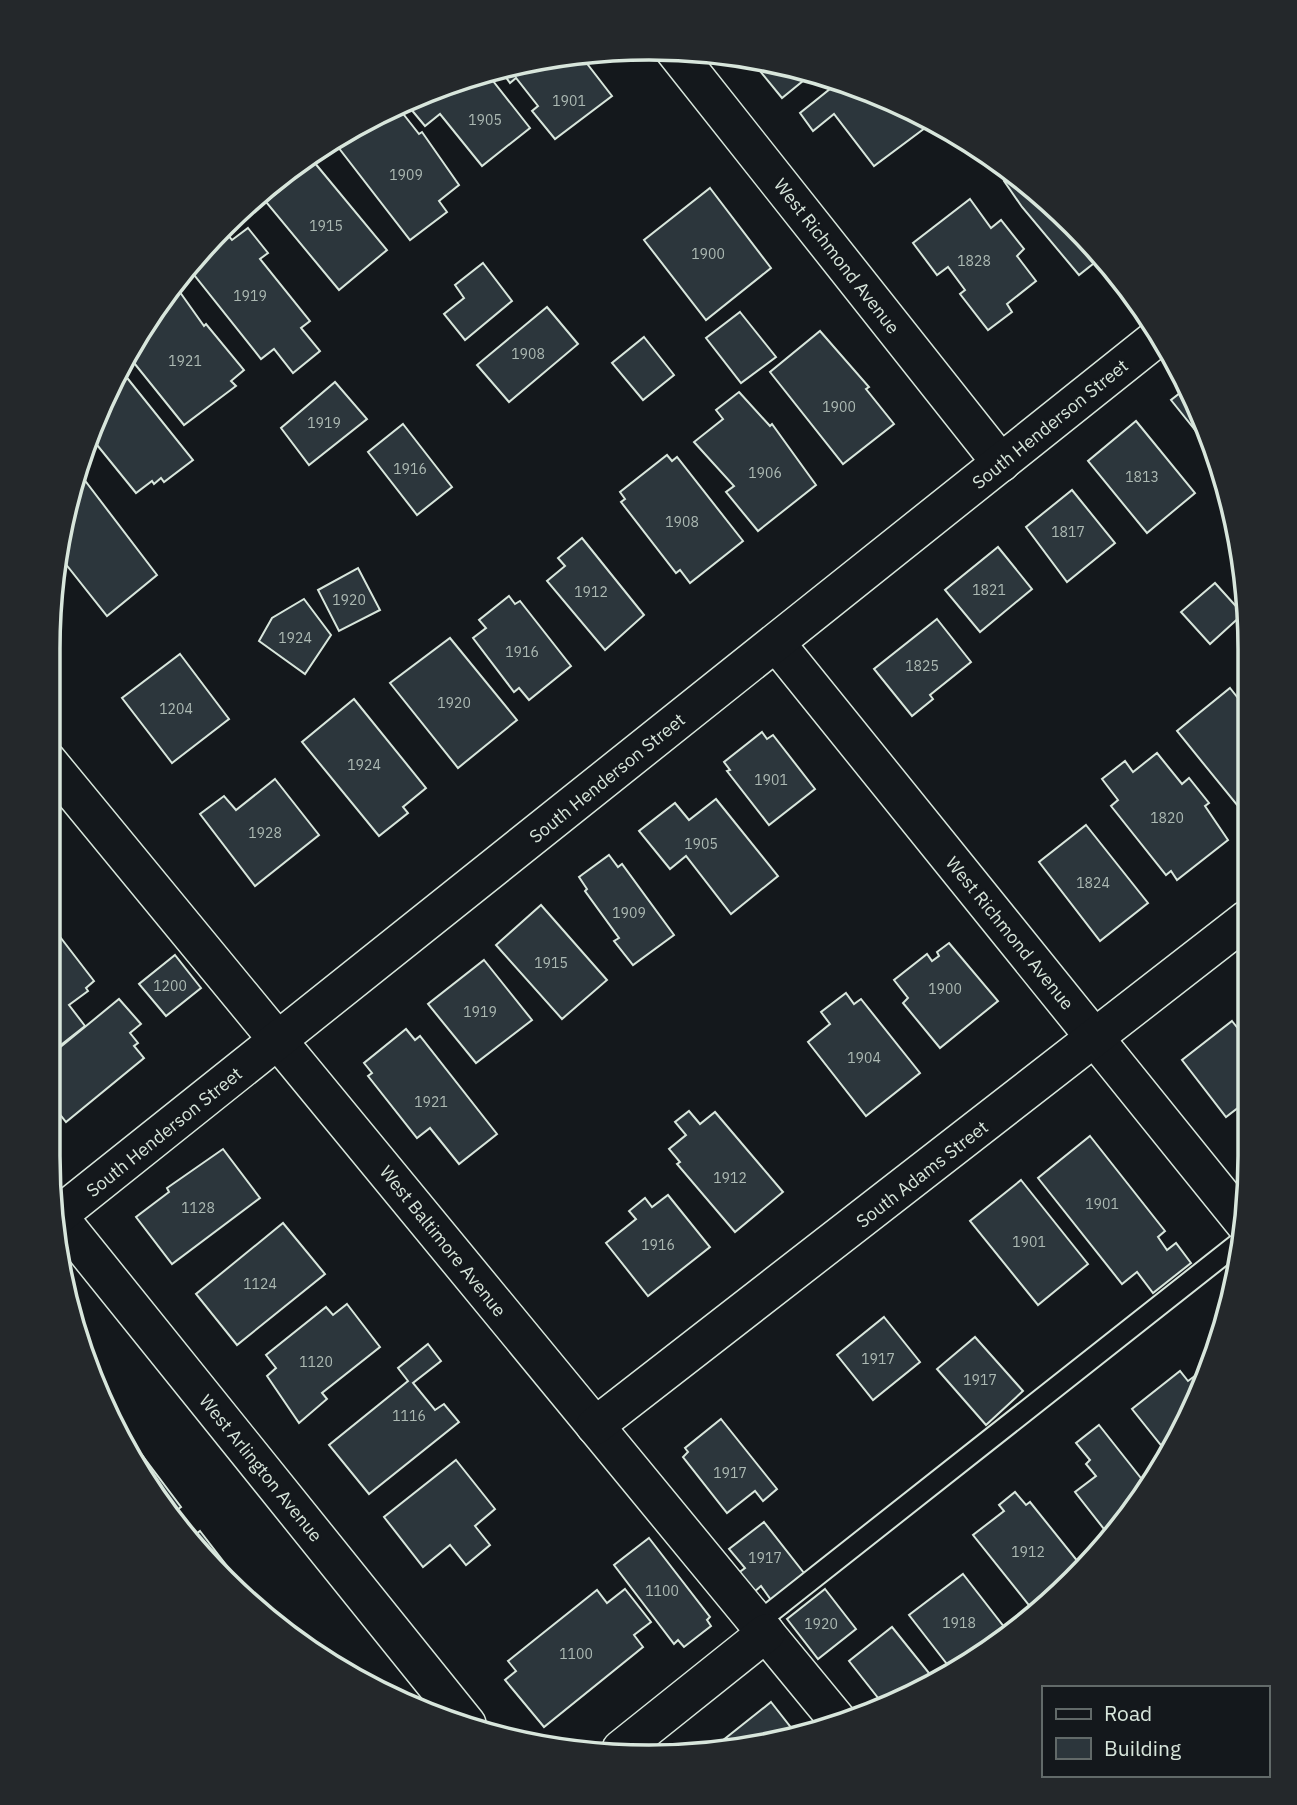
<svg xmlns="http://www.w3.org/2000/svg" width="1297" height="1805" viewBox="0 0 1297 1805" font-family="'IBM Plex Sans',sans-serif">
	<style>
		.building { fill: #2c363c; stroke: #d8e6dc; stroke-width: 2 }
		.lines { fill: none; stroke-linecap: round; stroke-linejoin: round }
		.service-casing { stroke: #d8e6dc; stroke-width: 23 }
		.minor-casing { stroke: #d8e6dc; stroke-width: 40 }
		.service { stroke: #14181c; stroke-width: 19 }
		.minor { stroke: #14181c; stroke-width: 37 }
		.labels { text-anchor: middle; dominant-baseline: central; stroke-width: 5; stroke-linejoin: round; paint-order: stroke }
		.number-label { font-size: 14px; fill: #adbab4 }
		.street-label { font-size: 18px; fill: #d8e6dc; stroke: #14181c }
		.rim { fill: none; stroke: #d8e6dc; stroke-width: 3.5 }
	</style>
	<rect width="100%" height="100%" fill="#14181c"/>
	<g class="building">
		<path d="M570,52H578L612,96L555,139L532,111L538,106L516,78L510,83L500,69Z"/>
		<path d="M751,60L805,68L814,72L782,98Z"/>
		<path d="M486,72L530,128L482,166L440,114L425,126L405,102L456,79Z"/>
		<path d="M840,81L915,109L933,122L874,166L834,114L813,131L800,113Z"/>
		<path d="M397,106L419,134L422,132L459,185L439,201L447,212L410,240L338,147L381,113Z"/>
		<path d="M314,162L387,250L339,290L266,202Z"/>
		<path d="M1015,172L1101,252L1103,256L1079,275L1022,207L1004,181Z"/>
		<path d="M710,188L771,268L706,320L644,240Z"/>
		<path d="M970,199L991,228L1001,220L1024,249L1017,256L1036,281L1007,304L1012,312L988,330L960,294L965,290L948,267L937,275L913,243Z"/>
		<path d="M248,228L268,253L260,259L310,321L301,328L320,351L293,373L274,349L261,359L191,271L211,246L227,234L232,240Z"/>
		<path d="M483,263L512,301L465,340L444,314L464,298L455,285Z"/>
		<path d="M177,288L204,326L206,324L244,370L231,381L236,386L184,425L126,353Z"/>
		<path d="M547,307L578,344L509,402L477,365Z"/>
		<path d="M740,312L776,357L741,383L706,338Z"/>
		<path d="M820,331L869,387L866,389L894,424L843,464L770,372Z"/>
		<path d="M644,337L674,375L643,400L612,363Z"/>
		<path d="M120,369L193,460L164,482L161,478L154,484L152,481L136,493L93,440Z"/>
		<path d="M335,382L367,419L309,465L281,428Z"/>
		<path d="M1189,386L1207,445L1171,400Z"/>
		<path d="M739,392L770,426L772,424L816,485L758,531L726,492L734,486L694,442L723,419L716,410Z"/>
		<path d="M1136,421L1195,493L1147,533L1088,461Z"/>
		<path d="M403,424L452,487L417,515L368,452Z"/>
		<path d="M667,455L672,461L677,457L743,541L690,583L680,570L676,573L621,502L625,499L620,492Z"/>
		<path d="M80,474L157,575L107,616L57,553L59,531Z"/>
		<path d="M1072,490L1115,543L1067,582L1026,527Z"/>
		<path d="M582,538L644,615L605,650L547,581L565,566L558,558Z"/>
		<path d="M998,547L1032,589L980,632L945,590Z"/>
		<path d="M358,568L380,610L339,631L318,590Z"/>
		<path d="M1215,583L1243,614L1210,644L1181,612Z"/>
		<path d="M509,596L515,604L520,601L571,666L529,700L519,688L514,692L473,638L486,628L479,620Z"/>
		<path d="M304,599L331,635L305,674L259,641L272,618Z"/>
		<path d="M937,619L971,662L930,695L933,699L912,716L874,669Z"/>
		<path d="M450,638L517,720L458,768L390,683Z"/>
		<path d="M180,654L229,719L172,763L122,698Z"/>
		<path d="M1230,688L1245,707L1246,816L1177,731Z"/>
		<path d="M354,699L426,788L403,807L408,813L379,836L302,742Z"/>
		<path d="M762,732L767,739L773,735L815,789L769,825L727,771L730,770L724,762Z"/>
		<path d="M1157,753L1182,784L1189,778L1209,803L1205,806L1228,840L1177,880L1171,871L1166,875L1111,806L1118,800L1102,779L1125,761L1133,772Z"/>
		<path d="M275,779L319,835L255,886L200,814L224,796L236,810Z"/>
		<path d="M716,799L778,876L731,914L686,856L670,869L639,831L675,803L689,820Z"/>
		<path d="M1086,825L1148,903L1100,941L1039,862Z"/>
		<path d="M609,855L618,867L622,864L674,935L633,965L614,941L619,938L585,891L587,889L579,877Z"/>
		<path d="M541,905L607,980L562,1019L496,945Z"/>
		<path d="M54,929L94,981L86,988L88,991L69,1005L85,1026L57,1048L47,1035V935Z"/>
		<path d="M949,943L998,1001L940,1048L903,1003L908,998L894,980L927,954L932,961L939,956L937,952Z"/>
		<path d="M175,955L201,988L166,1016L139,984Z"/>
		<path d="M484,960L532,1020L476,1063L428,1004Z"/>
		<path d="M846,993L854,1004L861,999L920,1073L866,1116L808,1042L830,1024L821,1012Z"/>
		<path d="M119,999L141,1024L130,1033L138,1043L134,1046L144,1058L66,1122L47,1098V1058Z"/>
		<path d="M1232,1021L1248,1041V1100L1226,1117L1182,1060Z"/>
		<path d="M406,1029L415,1040L420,1036L497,1134L459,1164L430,1128L417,1138L368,1076L372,1073L364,1063Z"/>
		<path d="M689,1111L700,1124L715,1112L783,1192L735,1232L677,1164L680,1162L669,1149L686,1135L675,1122Z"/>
		<path d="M1090,1136L1165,1231L1158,1237L1167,1250L1176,1243L1191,1263L1153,1293L1137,1272L1122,1284L1038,1178Z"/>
		<path d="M223,1149L260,1198L172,1264L136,1217L169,1192L167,1188Z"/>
		<path d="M1021,1180L1088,1264L1038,1305L970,1221Z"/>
		<path d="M668,1195L710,1247L648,1296L606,1243L636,1219L629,1211L645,1198L652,1207Z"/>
		<path d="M283,1223L325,1274L237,1345L196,1294Z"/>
		<path d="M347,1304L380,1347L322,1393L327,1399L299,1423L267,1376L276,1368L266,1355L326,1307L333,1315Z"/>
		<path d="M884,1317L920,1362L873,1400L837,1355Z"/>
		<path d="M975,1337L1023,1391L986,1425L937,1369Z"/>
		<path d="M428,1344L441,1361L413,1383L435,1410L444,1404L459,1422L369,1494L329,1445L408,1381L398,1368Z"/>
		<path d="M1210,1365L1188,1422L1168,1454L1132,1409L1180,1371L1188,1381Z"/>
		<path d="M721,1419L777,1489L763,1501L755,1491L727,1513L683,1457L688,1452L685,1448Z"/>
		<path d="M1099,1425L1148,1487L1125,1523L1111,1538L1075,1492L1096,1476L1086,1464L1090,1460L1076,1443Z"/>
		<path d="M142,1455L181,1507L170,1515L148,1490L135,1461Z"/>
		<path d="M456,1460L495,1509L475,1526L490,1545L466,1565L450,1545L423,1567L384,1517Z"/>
		<path d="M1015,1492L1026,1505L1030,1502L1083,1568L1036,1614L973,1535L1004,1511L999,1505Z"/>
		<path d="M764,1522L804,1573L771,1600L761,1586L753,1593L737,1574L745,1568L729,1549Z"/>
		<path d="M200,1531L237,1579L230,1584L191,1538Z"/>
		<path d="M649,1538L710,1617L707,1620L711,1626L684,1647L678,1640L674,1644L614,1565Z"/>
		<path d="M963,1574L1008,1632L950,1668L909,1615Z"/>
		<path d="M625,1589L651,1622L634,1635L643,1647L544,1727L505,1680L516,1671L508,1661L597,1590L607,1603Z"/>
		<path d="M825,1589L856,1629L818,1659L787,1619Z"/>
		<path d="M262,1604L280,1627L255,1610Z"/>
		<path d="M892,1627L933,1678L886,1708L849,1661Z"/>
		<path d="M771,1702L796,1734L723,1753L717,1745Z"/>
	</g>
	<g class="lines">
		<defs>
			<path id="service" d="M757,1623L1241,1241"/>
			<g id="minor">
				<path d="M673,49L1001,463"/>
				<path d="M776,643L1244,1223"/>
				<path d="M47,760L839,1722"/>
				<path d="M55,1212L467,1724"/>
				<path d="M55,1218L1158,337"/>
				<path d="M595,1426L1247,919"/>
				<path d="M621,1749L766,1633"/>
			</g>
		</defs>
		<use href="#service" class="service-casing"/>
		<use href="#minor" class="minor-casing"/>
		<use href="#service" class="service"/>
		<use href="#minor" class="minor"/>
	</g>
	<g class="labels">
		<g class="number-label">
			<text x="569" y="101">1901</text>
			<text x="485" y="120">1905</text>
			<text x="406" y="175">1909</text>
			<text x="326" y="226">1915</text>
			<text x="708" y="254">1900</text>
			<text x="974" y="261">1828</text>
			<text x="250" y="296">1919</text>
			<text x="528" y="354">1908</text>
			<text x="185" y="361">1921</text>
			<text x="839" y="407">1900</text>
			<text x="324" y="423">1919</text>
			<text x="410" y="469">1916</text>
			<text x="765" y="473">1906</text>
			<text x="1142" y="477">1813</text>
			<text x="682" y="522">1908</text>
			<text x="1068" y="532">1817</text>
			<text x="989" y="590">1821</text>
			<text x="591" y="592">1912</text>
			<text x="349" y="600">1920</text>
			<text x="295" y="638">1924</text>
			<text x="522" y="652">1916</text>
			<text x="922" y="666">1825</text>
			<text x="454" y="703">1920</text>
			<text x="176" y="709">1204</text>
			<text x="364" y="765">1924</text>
			<text x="771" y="780">1901</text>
			<text x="1167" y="818">1820</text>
			<text x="265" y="833">1928</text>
			<text x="701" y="844">1905</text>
			<text x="1093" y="883">1824</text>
			<text x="629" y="913">1909</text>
			<text x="551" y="963">1915</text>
			<text x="170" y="986">1200</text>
			<text x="945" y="989">1900</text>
			<text x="480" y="1012">1919</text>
			<text x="864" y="1058">1904</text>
			<text x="431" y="1102">1921</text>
			<text x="730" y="1178">1912</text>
			<text x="1102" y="1204">1901</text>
			<text x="198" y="1208">1128</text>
			<text x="1029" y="1242">1901</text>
			<text x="658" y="1245">1916</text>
			<text x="260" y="1284">1124</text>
			<text x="878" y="1359">1917</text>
			<text x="316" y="1362">1120</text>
			<text x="980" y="1380">1917</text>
			<text x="409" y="1416">1116</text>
			<text x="730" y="1473">1917</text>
			<text x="1028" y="1552">1912</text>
			<text x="765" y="1558">1917</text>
			<text x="662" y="1591">1100</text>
			<text x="959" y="1623">1918</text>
			<text x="821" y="1624">1920</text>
			<text x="576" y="1654">1100</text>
		</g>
		<g class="street-label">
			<text transform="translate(837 256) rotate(52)">West Richmond Avenue</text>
			<text transform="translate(1050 424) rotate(-39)">South Henderson Street</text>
			<text transform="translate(607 778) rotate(-39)">South Henderson Street</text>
			<text transform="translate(1010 933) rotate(51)">West Richmond Avenue</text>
			<text transform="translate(164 1132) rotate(-39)">South Henderson Street</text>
			<text transform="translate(922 1174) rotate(-38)">South Adams Street</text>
			<text transform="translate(443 1241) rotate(51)">West Baltimore Avenue</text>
			<text transform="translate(261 1468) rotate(51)">West Arlington Avenue</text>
		</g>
	</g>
	<path d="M0 0H1297V1805H0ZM649 60H649A589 589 0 0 1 1238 649V1156A589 589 0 0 1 649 1745H649A589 589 0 0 1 60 1156V649A589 589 0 0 1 649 60Z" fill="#24282b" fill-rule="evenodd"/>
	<path class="rim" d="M649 60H649A589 589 0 0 1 1238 649V1156A589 589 0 0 1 649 1745H649A589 589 0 0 1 60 1156V649A589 589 0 0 1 649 60Z"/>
	<rect x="1042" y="1686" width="228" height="91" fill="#14181c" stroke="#626a69" stroke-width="2"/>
	<rect x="1056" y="1709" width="35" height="10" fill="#14181c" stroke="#626a69" stroke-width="2"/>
	<text x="1104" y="1721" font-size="21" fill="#d8e6dc">Road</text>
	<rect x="1056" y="1738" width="35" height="21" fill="#2c363c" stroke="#626a69" stroke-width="2"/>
	<text x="1104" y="1756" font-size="21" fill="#d8e6dc">Building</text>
</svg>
